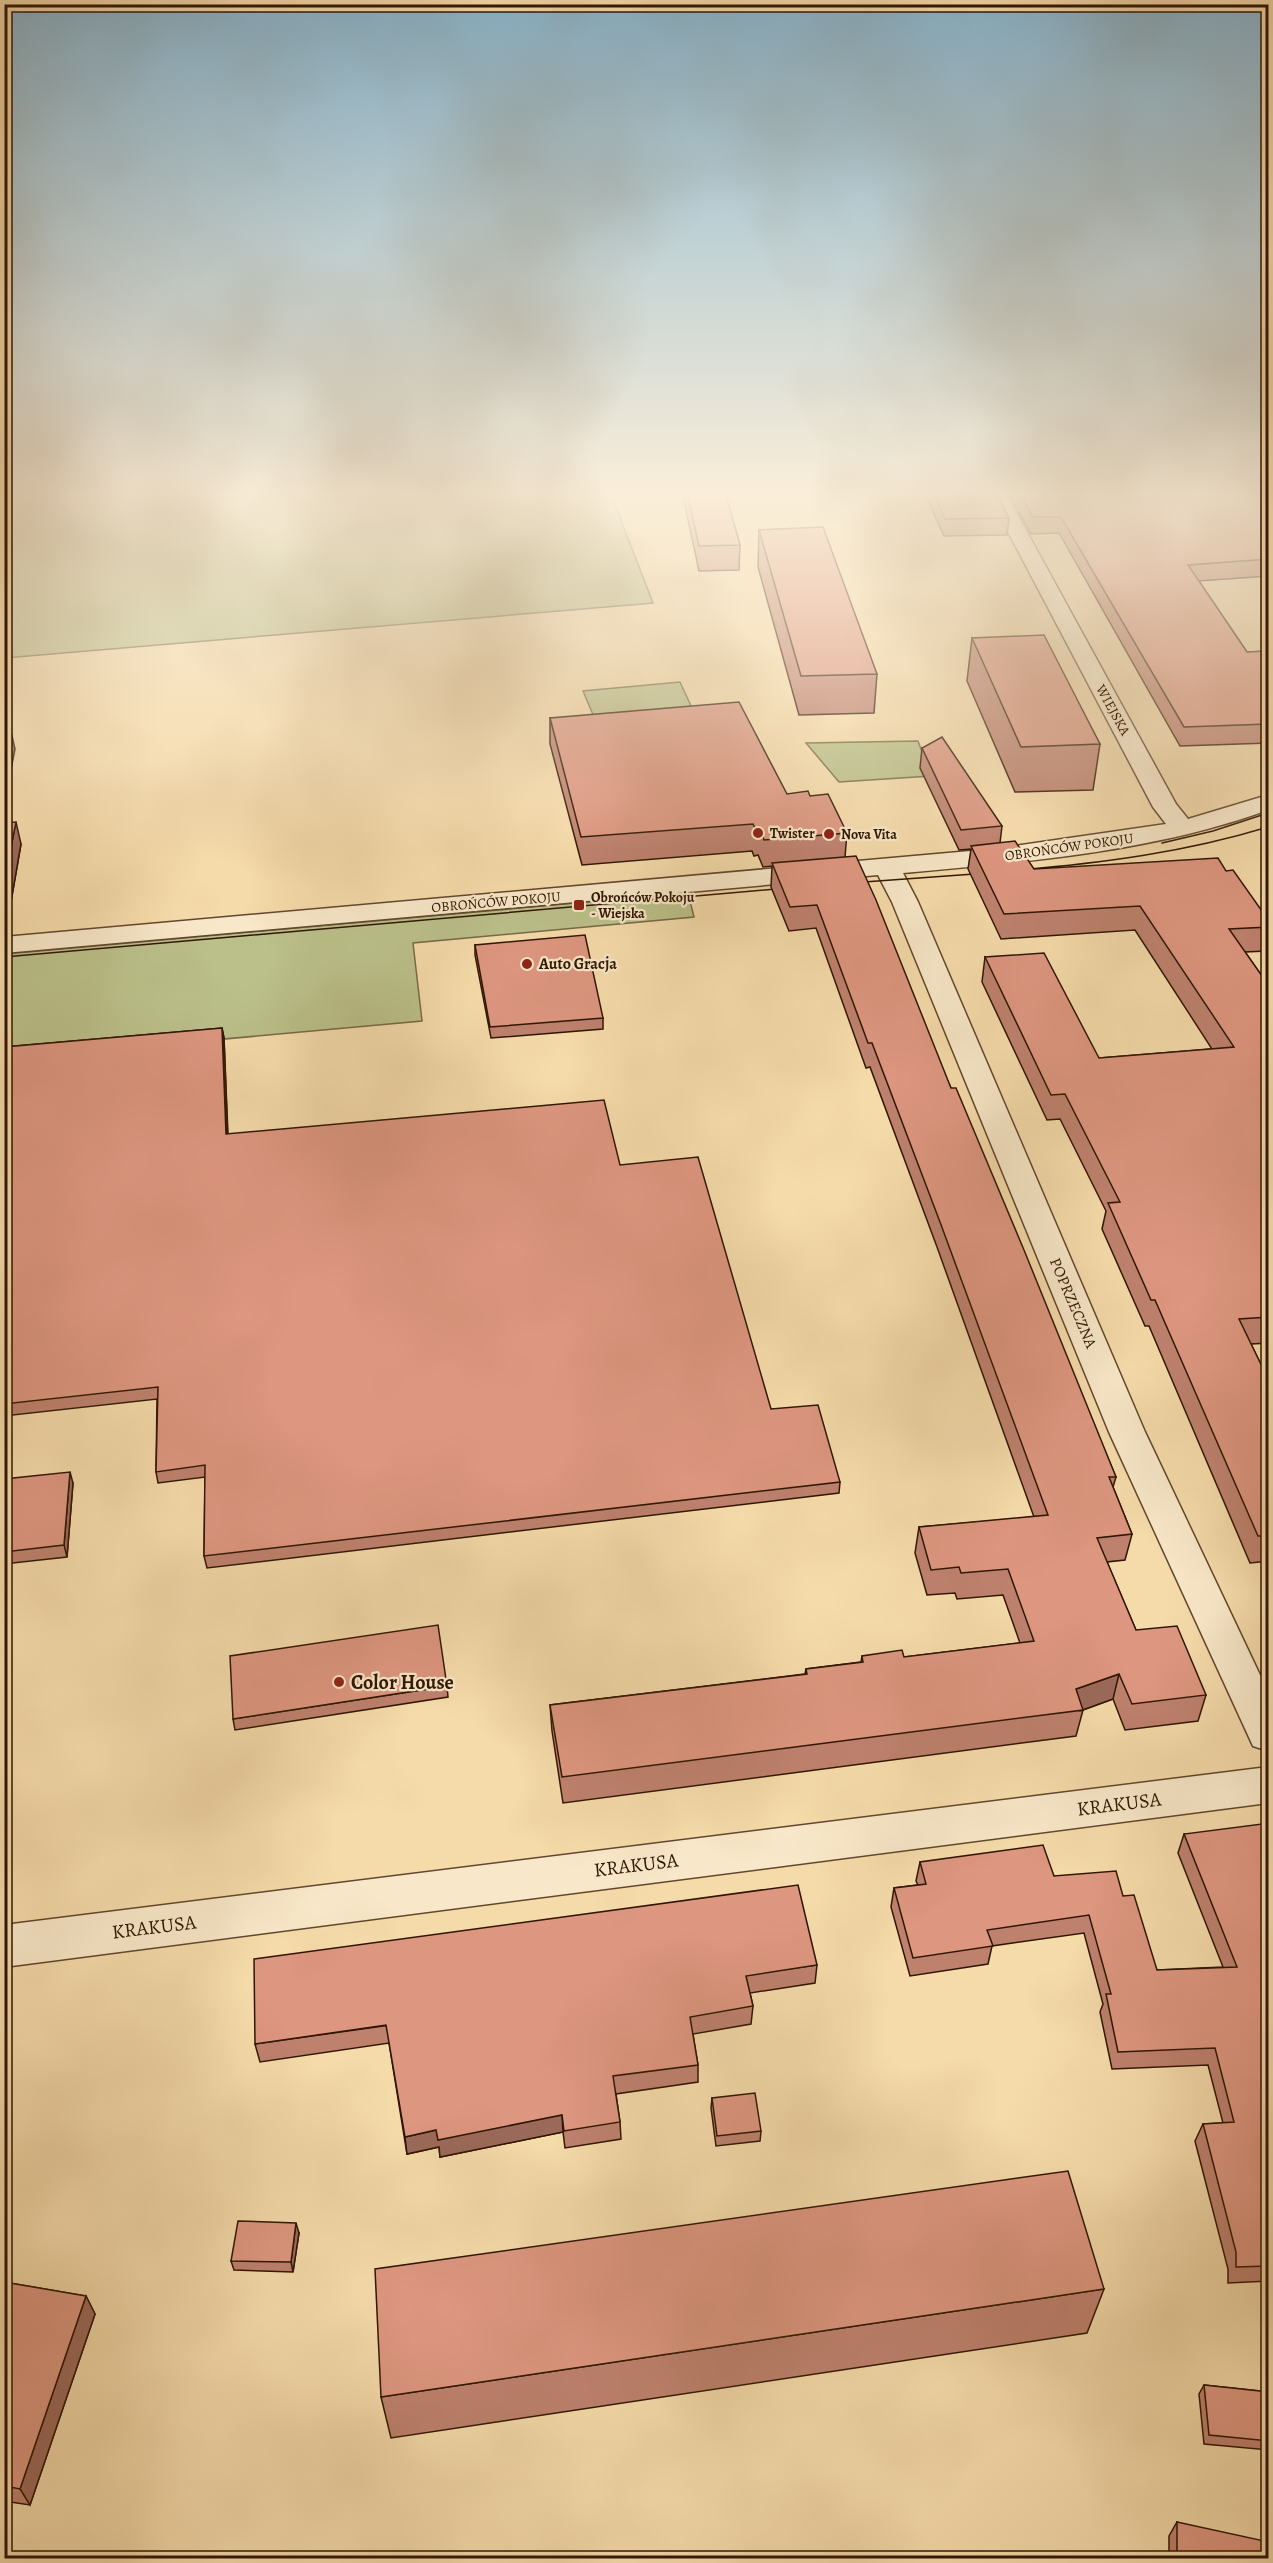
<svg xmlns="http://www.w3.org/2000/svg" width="1273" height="2563" viewBox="0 0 1273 2563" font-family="Alegreya,serif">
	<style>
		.green { fill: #bbc08a; stroke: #766b46; stroke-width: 1.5 }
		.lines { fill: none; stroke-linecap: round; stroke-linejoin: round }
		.minor-casing { stroke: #61472c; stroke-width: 3 }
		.minor { fill: #f8e7c8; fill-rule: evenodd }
		.tram { stroke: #301602; stroke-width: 1.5 }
		.wall { fill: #be816e; stroke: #301602; stroke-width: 1.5 }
		.shaded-wall { fill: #9b695a; stroke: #301602; stroke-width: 1.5 }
		.building { fill: #dd9680; stroke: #301602; stroke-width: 1.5 }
		.poi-dot { fill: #8f2418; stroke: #f8e7c8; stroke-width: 2 }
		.labels { text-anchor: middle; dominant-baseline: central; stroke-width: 4.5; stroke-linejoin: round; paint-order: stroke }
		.far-street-label { font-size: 14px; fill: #301602; stroke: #f8e7c8 }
		.far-poi-label { font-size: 14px; font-weight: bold; fill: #301602; stroke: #f8e7c8; text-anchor: start }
		.poi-label { font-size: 16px; font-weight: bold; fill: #301602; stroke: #f8e7c8; text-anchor: start }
		.street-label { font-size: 16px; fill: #301602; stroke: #f8e7c8 }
		.near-poi-label { font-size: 20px; font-weight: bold; fill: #301602; stroke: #f8e7c8; text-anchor: start }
		.near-street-label { font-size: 20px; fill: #301602; stroke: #f8e7c8 }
	</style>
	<rect width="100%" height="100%" fill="#f5daaa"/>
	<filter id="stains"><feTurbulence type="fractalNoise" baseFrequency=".00333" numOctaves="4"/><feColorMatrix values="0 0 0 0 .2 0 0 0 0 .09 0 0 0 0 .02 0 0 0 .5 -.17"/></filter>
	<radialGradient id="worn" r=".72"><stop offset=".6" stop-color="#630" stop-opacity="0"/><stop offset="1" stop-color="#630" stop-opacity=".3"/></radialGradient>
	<g class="green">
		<path d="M5,492H610L653,603L5,658Z"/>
		<path d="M680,682L692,708L594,717L583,691Z"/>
		<path d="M918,741L931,776L839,782L806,743Z"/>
		<path d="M688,893L694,917L413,943L422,1021L5,1059V954Z"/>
	</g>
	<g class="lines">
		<defs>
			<g id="minor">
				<path d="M987,492H1005L1176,804L1188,819L1268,795V810C1152,852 1026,862 903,873L918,902L1145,1432L1268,1692V1751L1253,1746L1109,1432L892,902L878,875L4,953V937L993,849L1166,824L1153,807Z"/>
				<path d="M1268,1767V1803L4,1967V1925Z"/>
			</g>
		</defs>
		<use href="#minor" class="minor-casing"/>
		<use href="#minor" class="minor"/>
		<g class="tram">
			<path d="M1162,843L1213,831L1268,813"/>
			<path d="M1018,870C1103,863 1186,852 1268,827"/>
			<path d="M850,883L988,873"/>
			<path d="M4,957L787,888"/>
		</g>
	</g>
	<g class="wall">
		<path d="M682,492H725L740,545L739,570L699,571Z"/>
		<path d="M924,492H995L1009,518L1007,535L944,536Z"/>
		<path d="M1008,492H1269V576L1199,581L1247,652L1269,651V743L1180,746L1059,533L1031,534Z"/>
		<path d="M759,530L877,674L874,713L799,715L758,567Z"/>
		<path d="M972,638L1100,744L1093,790L1015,792L967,681Z"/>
		<path d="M550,718L787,794L847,833L845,857L951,1088L1116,1477L1113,1487L1132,1534L1125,1560L1107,1562L1136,1630L1206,1695L1198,1721L1125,1730L1113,1699L1083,1710L1076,1736L563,1803L552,1731L550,1705L805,1674L806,1669L861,1662L862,1656L904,1657L1020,1643L1003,1595L957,1599L955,1593L927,1595L915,1553L919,1527L1034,1517L937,1247L870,1067L866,1068L816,928L789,931L771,887L772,866L763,867L758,855L754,856L752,851L582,865L550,744Z"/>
		<path d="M922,748L1002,826L1000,843L1034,869L1226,871L1269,921V943L1266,951L1245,952L1269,986V1343L1251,1344L1269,1381V1561L1250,1563L1149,1326H1145L1102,1229L1106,1211L1060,1119L1047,1120L982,982L985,957L1099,1058L1212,1049L1135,930L1001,939L968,869L971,849L959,850L920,768Z"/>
		<path d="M4,823L21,844L8,919H4Z"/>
		<path d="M475,945L603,1018V1029L491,1038L475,955Z"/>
		<path d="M222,1028L224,1038L228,1134L620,1165L771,1409L840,1482L839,1493L207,1568L204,1556L205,1477L158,1483L156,1472L157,1399L4,1416V1047Z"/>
		<path d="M4,1479L73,1483L67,1557L4,1564Z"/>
		<path d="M447,1686L448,1697L235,1730L233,1719Z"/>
		<path d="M1184,1834L1269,1840V2281L1228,2283V2269L1195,2141L1203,2124L1223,2123L1208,2065L1112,2069L1100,2012L1103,2004L1084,1933L992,1946L988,1964L910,1976L891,1907L894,1888L918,1885L916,1881L920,1862L1054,1876L1123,1896L1157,1970L1223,1967L1178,1853Z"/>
		<path d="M817,1965L815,1983L750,1993L753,2006L751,2024L693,2034L698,2065V2082L616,2094L620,2122L621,2139L565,2148L563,2132L440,2157L439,2147L407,2154L389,2043L260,2062L255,2044Z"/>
		<path d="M712,2098L761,2131L760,2141L716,2146L711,2108Z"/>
		<path d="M299,2233L293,2272L234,2270L231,2261Z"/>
		<path d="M4,2282L86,2296L95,2314L30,2505L4,2501Z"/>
		<path d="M1104,2289L1087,2333L391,2438L381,2397Z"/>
		<path d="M1204,2385L1269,2392V2450L1204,2444L1199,2394Z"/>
		<path d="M1177,2522L1269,2559H1169V2536Z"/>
	</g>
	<g class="shaded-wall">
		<path d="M10,727L15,749L4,806V756Z"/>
		<path d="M16,822L21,844L8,919L4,906V882Z"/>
		<path d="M222,1028L224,1038L228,1145L226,1134Z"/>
		<path d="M70,1472L73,1483L67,1557L64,1545Z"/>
		<path d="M1119,1674L1113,1699L1080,1711L1076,1689Z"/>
		<path d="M562,2115L563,2132L440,2157L439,2147L407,2154L405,2137L436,2130Z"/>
		<path d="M296,2223L299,2233L293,2272L291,2262Z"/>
		<path d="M86,2296L95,2314L30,2505L20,2489Z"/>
	</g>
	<g class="building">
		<path d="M687,492H725L740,545L699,546Z"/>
		<path d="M933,492H995L1009,518L945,519Z"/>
		<path d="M1019,492H1269V559L1188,565L1247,652L1269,651V724L1184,727L1061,517H1033Z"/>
		<path d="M823,527L877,674L801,676L759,530Z"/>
		<path d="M1044,635L1100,744L1021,747L972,638Z"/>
		<path d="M739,702L787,794L808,791L810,796L828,794L847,833L764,840L760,828H755L753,824L581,837L550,718Z"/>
		<path d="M10,727L4,756V728Z"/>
		<path d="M942,737L1002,826L961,830L922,748Z"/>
		<path d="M16,822L4,882V823Z"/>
		<path d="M1015,841L1034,869L1218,858L1226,871L1233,870L1269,921V927L1229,929L1269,986V1317L1239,1319L1269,1381V1536H1258L1155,1300H1151L1108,1203L1120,1202L1065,1094L1051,1095L985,957L1044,953L1099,1058L1234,1047L1140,906L1004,914L971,846Z"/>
		<path d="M856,856L876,900L951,1088H956L1024,1250L1116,1477H1109L1132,1534L1097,1538L1136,1630L1177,1626L1206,1695L1132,1704L1119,1674L1076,1689L1083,1710L562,1777L550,1705L807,1674L806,1669L863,1662L862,1656L902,1650L904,1657L1034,1641L1008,1569L961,1573L959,1567L931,1570L919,1527L1048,1515L940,1222L872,1043H868L817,905L790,907L772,863Z"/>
		<path d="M585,935L603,1018L490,1027L475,945Z"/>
		<path d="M222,1028L226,1134L604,1100L620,1165L698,1157L771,1409L818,1405L840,1482L204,1556L205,1465L156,1472L158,1387L4,1404V1047Z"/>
		<path d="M70,1472L64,1545L4,1552V1479Z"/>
		<path d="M438,1625L447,1686L233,1719L230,1656Z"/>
		<path d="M1262,1824L1269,1840V2266L1236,2267V2252L1203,2124L1234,2122L1215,2048L1118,2052L1106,1994H1111L1089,1915L987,1930L993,1946L913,1958L894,1888L926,1884L920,1862L1043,1845L1054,1876L1116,1871L1123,1896L1134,1895L1157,1970L1237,1967L1184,1834Z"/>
		<path d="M798,1885L817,1965L746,1976L753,2006L690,2017L698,2065L613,2076L620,2122L564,2131L562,2115L438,2140L436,2130L405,2137L386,2025L255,2044L254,1959Z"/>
		<path d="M755,2093L761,2131L717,2136L712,2098Z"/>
		<path d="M1068,2171L1104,2289L381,2397L375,2269Z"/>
		<path d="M238,2221L296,2223L291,2262L231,2261Z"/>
		<path d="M4,2282L86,2296L20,2489L4,2486Z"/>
		<path d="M1204,2385L1269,2392V2441L1209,2435Z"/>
		<path d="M1177,2522L1269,2542V2559H1177Z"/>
	</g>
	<linearGradient id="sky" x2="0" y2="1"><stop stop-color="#89b6d0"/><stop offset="0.58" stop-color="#faeed9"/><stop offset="1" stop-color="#faeed9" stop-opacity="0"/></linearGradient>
	<rect width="1273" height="851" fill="url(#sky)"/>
	<g class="poi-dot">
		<circle cx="758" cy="833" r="6"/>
		<circle cx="829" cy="834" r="6"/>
		<rect x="573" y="899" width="12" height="12" rx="3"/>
		<circle cx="527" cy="964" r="6"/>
		<circle cx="339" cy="1682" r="6"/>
	</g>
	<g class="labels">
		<g class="far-street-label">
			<text transform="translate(1113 710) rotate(61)">WIEJSKA</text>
			<text transform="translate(1069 847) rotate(-8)">OBROŃCÓW POKOJU</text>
			<text transform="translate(496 902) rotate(-5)">OBROŃCÓW POKOJU</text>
		</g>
		<g class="far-poi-label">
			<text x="770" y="833">Twister</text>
			<text x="841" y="834">Nova Vita</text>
			<text x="591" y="897">Obrońców Pokoju<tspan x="591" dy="16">- Wiejska</tspan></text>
		</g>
		<g class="poi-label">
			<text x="539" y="964">Auto Gracja</text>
		</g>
		<g class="street-label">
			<text transform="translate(1073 1303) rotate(67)">POPRZECZNA</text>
		</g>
		<g class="near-poi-label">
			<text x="351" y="1682">Color House</text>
		</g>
		<g class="near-street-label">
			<text transform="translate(1119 1804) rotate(-7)">KRAKUSA</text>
			<text transform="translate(636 1865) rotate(-7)">KRAKUSA</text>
			<text transform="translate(154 1927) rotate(-7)">KRAKUSA</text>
		</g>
	</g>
	<rect width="1273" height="2563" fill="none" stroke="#f5daaa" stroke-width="24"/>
	<rect x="6" y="6" width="1261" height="2551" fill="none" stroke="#301602" stroke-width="3"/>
	<rect x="12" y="12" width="1249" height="2539" fill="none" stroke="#301602" stroke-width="1.5"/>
	<rect width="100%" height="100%" filter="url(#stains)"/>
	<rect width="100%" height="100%" fill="url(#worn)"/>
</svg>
